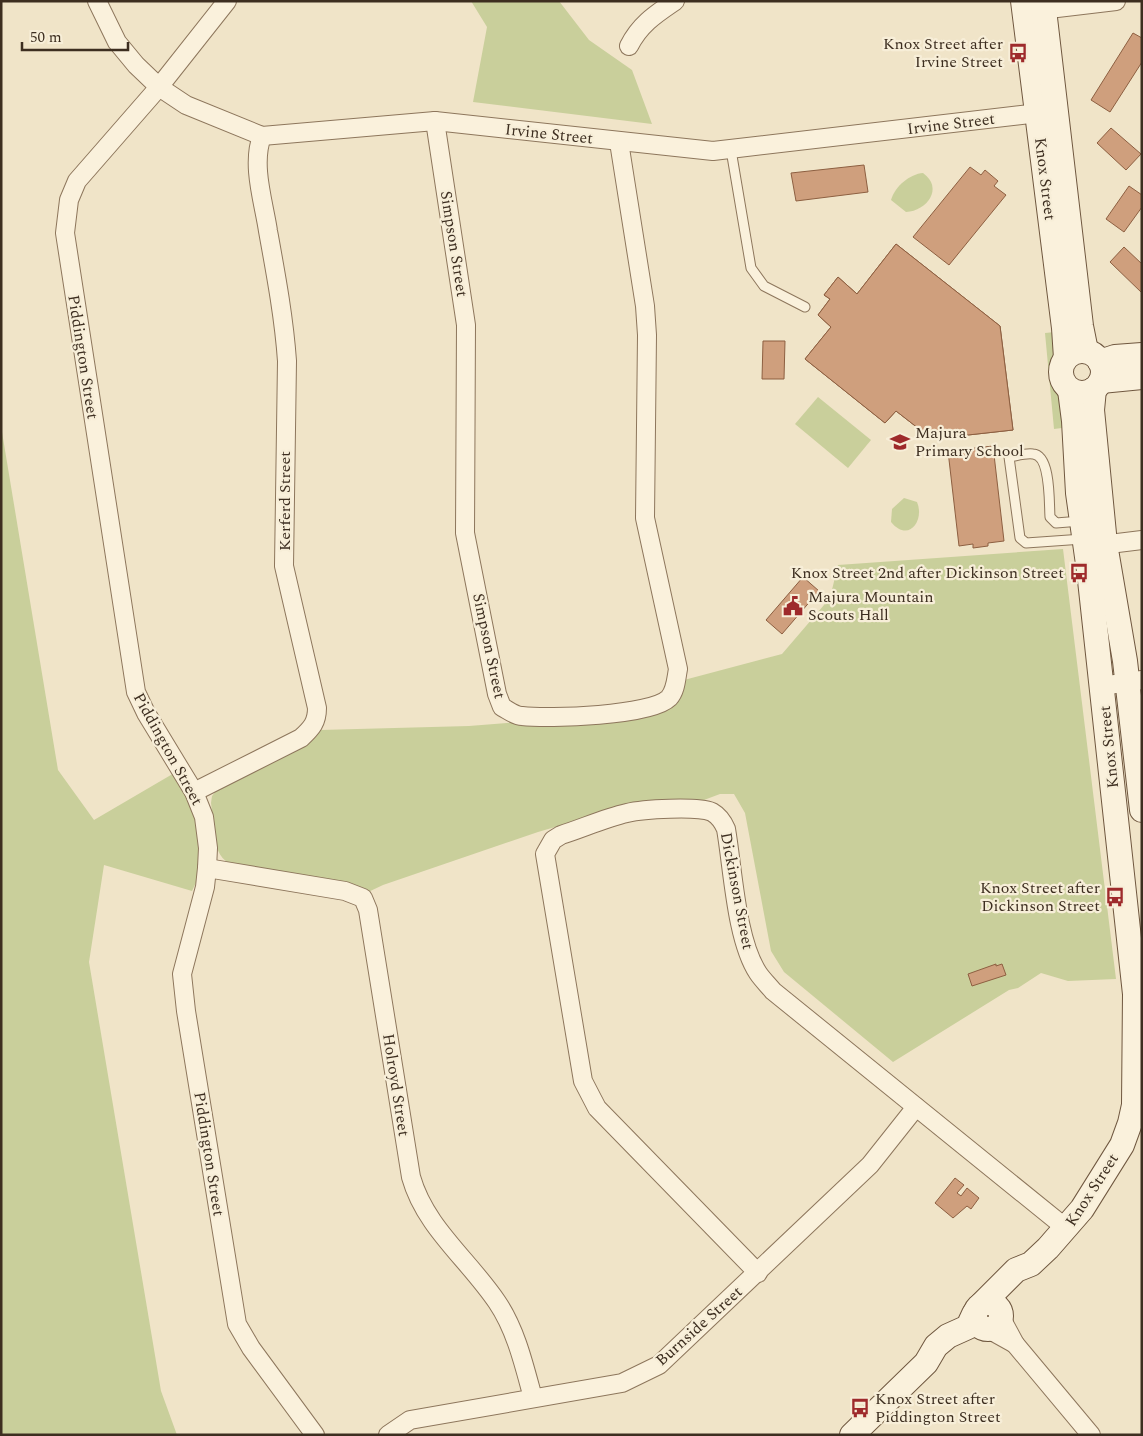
<svg xmlns="http://www.w3.org/2000/svg" width="1143" height="1436" viewBox="0 0 1143 1436" font-family="Spectral,serif">
	<style>
		.green { fill: #c9cf9b }
		.building { fill: #cf9f7d; stroke: #8d5f41; fill-rule: evenodd }
		.lines { fill: none; stroke-linecap: round; stroke-linejoin: round }
		.lane-casing { stroke: #8d765c; stroke-width: 11 }
		.street-casing { stroke: #8d765c; stroke-width: 20 }
		.secondary-casing { stroke: #6f573f; stroke-width: 26 }
		.lane { stroke: #faf1dc; stroke-width: 9 }
		.street { stroke: #faf1dc; stroke-width: 18 }
		.secondary { stroke: #faf1dc; stroke-width: 24 }
		.labels { text-anchor: middle; dominant-baseline: central; stroke-width: 4.5; stroke-linejoin: round; paint-order: stroke }
		.poi-label { font-size: 16px; fill: #3d2e20; stroke: #f7eed8; text-anchor: end }
		.street-label { font-size: 16px; fill: #3d2e20; stroke: #f7eed8 }
	</style>
	<rect width="100%" height="100%" fill="#f0e4c8"/>
	<g class="green">
		<path d="M471,1H559L589,40L632,70L652,124L473,102L487,27Z"/>
		<path d="M923,173C944,188 927,211 906,212L891,200C895,186 910,174 923,173Z"/>
		<path d="M1055,332L1051,381L1060,397L1070,427L1054,429L1045,333Z"/>
		<path d="M818,397L871,440L848,468L795,424Z"/>
		<path d="M1,426L58,770L94,820L176,772L196,808L201,872L192,891L104,865L89,962L161,1391L177,1435H1Z"/>
		<path d="M904,498L917,502C925,521 908,543 891,522L892,509Z"/>
		<path d="M1063,549L1116,979L1068,981L1041,973L1018,988L1009,990L893,1062L784,972L771,951L745,813L734,794H720L704,800L634,804L538,832L383,885L364,894L353,884L233,865C210,857 214,823 211,803L212,796L219,787L304,744L316,737L320,730L469,726L666,710L684,680L782,654L830,598L838,565Z"/>
	</g>
	<g class="building">
		<path d="M1133,33L1142,38V62L1110,112L1091,100Z"/>
		<path d="M1111,128L1141,154L1126,170L1097,143Z"/>
		<path d="M864,165L868,192L796,201L791,173Z"/>
		<path d="M970,167L981,175L985,170L998,181L994,186L1006,195L949,265L913,237Z"/>
		<path d="M1129,186L1142,195V207L1124,232L1106,219Z"/>
		<path d="M896,244L1000,326L1013,430L932,439L896,411L885,423L805,359L831,327L818,315L830,299L824,295L838,277L857,294ZM897,306L947,346L957,334L971,345L972,350L955,352L960,393L921,397L862,350L869,340L887,354L907,329L890,315Z"/>
		<path d="M896,244L1000,326L1013,430L932,439L896,411L885,423L805,359L831,327L818,315L830,299L824,295L838,277L857,294Z"/>
		<path d="M1124,247L1142,264V293L1110,262Z"/>
		<path d="M763,341H785L784,379H762Z"/>
		<path d="M993,446L1004,541L988,543V546L973,548V544L959,546L948,451Z"/>
		<path d="M803,577L819,591L782,634L766,620Z"/>
		<path d="M996,964V966L1002,964L1006,975L972,986L968,974Z"/>
		<path d="M955,1178L964,1185L957,1193L961,1196L967,1188L979,1198L971,1209L967,1206L953,1218L935,1203Z"/>
	</g>
	<g class="lines">
		<defs>
			<g id="lane">
				<path d="M731,150L751,268L764,286L805,307"/>
				<path d="M1081,521L1056,523L1050,517C1049,503 1051,455 1033,454C1025,453 1016,456 1009,457L1020,538L1026,543L1083,539"/>
			</g>
			<g id="street">
				<path d="M97,1L117,42L136,65L159,87L186,105L262,136L435,121L713,151L1047,112"/>
				<path d="M227,1L159,87L77,181L69,200L65,233L136,692L146,713L194,792L204,817L208,848L207,868L205,887L182,974L186,1011L237,1324L251,1348L315,1435"/>
				<path d="M1032,11L1116,1"/>
				<path d="M629,46C640,24 656,14 675,1"/>
				<path d="M435,121L466,325L465,533L497,694L502,707C508,710 515,716 522,716C549,719 651,716 669,698C676,690 676,679 678,669L645,518L647,335L645,306L619,142"/>
				<path d="M1093,546L1142,540"/>
				<path d="M1102,686L1142,680"/>
				<path d="M194,792L301,738C312,728 317,722 317,708L284,566L287,361C284,318 276,275 268,231C264,203 251,165 262,136"/>
				<path d="M207,868L345,891L363,898L368,910L411,1177C425,1227 468,1259 497,1302C516,1330 524,1365 533,1398"/>
				<path d="M758,1273L597,1108L583,1081L545,854L553,840L561,835C583,828 605,818 627,813C643,809 697,806 712,812C719,816 723,822 726,829C733,869 736,940 758,973C762,979 768,985 773,991L1067,1229"/>
				<path d="M1001,1318L1015,1344L1091,1435"/>
				<path d="M988,1329L1015,1344"/>
				<path d="M388,1435L410,1420L622,1383L659,1365L870,1165L916,1107"/>
			</g>
			<g id="secondary">
				<path d="M1023,1L1064,328L1066,358"/>
				<path d="M1043,1L1081,326L1086,351"/>
				<circle cx="1082" cy="372" r="21"/>
				<path d="M1100,362L1115,357L1142,355"/>
				<path d="M1101,381L1142,377"/>
				<path d="M1094,389L1092,410L1105,544L1125,661L1142,810"/>
				<circle cx="988" cy="1316" r="13"/>
				<path d="M982,1304L1016,1270L1031,1264L1048,1248L1082,1209L1122,1145L1130,1123L1134,1105L1135,994L1089,571L1078,493L1074,421L1070,390"/>
				<path d="M852,1435L926,1363L936,1346L948,1336L968,1327L974,1314"/>
			</g>
		</defs>
		<use href="#lane" class="lane-casing"/>
		<use href="#street" class="street-casing"/>
		<use href="#secondary" class="secondary-casing"/>
		<use href="#lane" class="lane"/>
		<use href="#street" class="street"/>
		<use href="#secondary" class="secondary"/>
	</g>
	<defs>
		<symbol id="bus-bare" viewBox="-9 -9 18 18"><path d="M-5-6H5V4H4V6H2V4H-2V6H-4V4H-5ZM-3.5-4V0h7V-4ZM-3.5 1.2v1.5H-2V1.2ZM2 1.2v1.5H3.5V1.2Z" fill="#9e2a2b" stroke="#f7eed8" stroke-width="2.5" paint-order="stroke"/></symbol>
		<symbol id="school-bare" viewBox="-9 -9 18 18"><path d="M0-5L7-2L0 1L-7-2ZM-4 1L0 2.5L4 1V4Q0 6-4 4Z" fill="#9e2a2b" stroke="#f7eed8" stroke-width="2.5" paint-order="stroke"/></symbol>
		<symbol id="civic-bare" viewBox="-9 -9 18 18"><path d="M-.6-6.5H3V-4.5H.6V-3L4-1V1h2V6H-6V1h2V-1L-.6-3ZM-1.2 2.5V6h2.4V2.5Z" fill="#9e2a2b" stroke="#f7eed8" stroke-width="2.5" paint-order="stroke"/></symbol>
	</defs>
	<g fill-rule="evenodd">
		<use href="#bus-bare" x="1004" y="39" width="28" height="28"/>
		<use href="#school-bare" x="886" y="428" width="28" height="28"/>
		<use href="#bus-bare" x="1065" y="559" width="28" height="28"/>
		<use href="#civic-bare" x="779" y="592" width="28" height="28"/>
		<use href="#bus-bare" x="1101" y="883" width="28" height="28"/>
		<use href="#bus-bare" x="846" y="1394" width="28" height="28"/>
	</g>
	<g class="labels">
		<g class="poi-label">
			<text x="1003" y="44">Knox Street after<tspan x="1003" dy="18">Irvine Street</tspan></text>
			<text x="915" y="433" text-anchor="start">Majura<tspan x="915" dy="18">Primary School</tspan></text>
			<text x="1064" y="573">Knox Street 2nd after Dickinson Street</text>
			<text x="808" y="597" text-anchor="start">Majura Mountain<tspan x="808" dy="18">Scouts Hall</tspan></text>
			<text x="1100" y="888">Knox Street after<tspan x="1100" dy="18">Dickinson Street</tspan></text>
			<text x="875" y="1399" text-anchor="start">Knox Street after<tspan x="875" dy="18">Piddington Street</tspan></text>
		</g>
		<g class="street-label">
			<text transform="translate(951 124) rotate(-7)">Irvine Street</text>
			<text transform="translate(549 134) rotate(6)">Irvine Street</text>
			<text transform="translate(1045 179) rotate(83)">Knox Street</text>
			<text transform="translate(454 244) rotate(81)">Simpson Street</text>
			<text transform="translate(83 357) rotate(81)">Piddington Street</text>
			<text transform="translate(285 501) rotate(-90)">Kerferd Street</text>
			<text transform="translate(489 646) rotate(78)">Simpson Street</text>
			<text transform="translate(1109 747) rotate(-96)">Knox Street</text>
			<text transform="translate(168 749) rotate(61)">Piddington Street</text>
			<text transform="translate(737 891) rotate(79)">Dickinson Street</text>
			<text transform="translate(396 1085) rotate(81)">Holroyd Street</text>
			<text transform="translate(209 1154) rotate(81)">Piddington Street</text>
			<text transform="translate(1092 1190) rotate(-57)">Knox Street</text>
			<text transform="translate(699 1326) rotate(-42)">Burnside Street</text>
		</g>
	</g>
	<rect width="1143" height="1436" fill="none" stroke="#3d2e20" stroke-width="5"/>
	<path d="M22 42v8h106v-8" fill="none" stroke="#3d2e20" stroke-width="2.5"/>
	<text x="30" y="42" font-size="15" fill="#3d2e20" stroke="#f7eed8" stroke-width="4" paint-order="stroke">50 m</text>
</svg>
